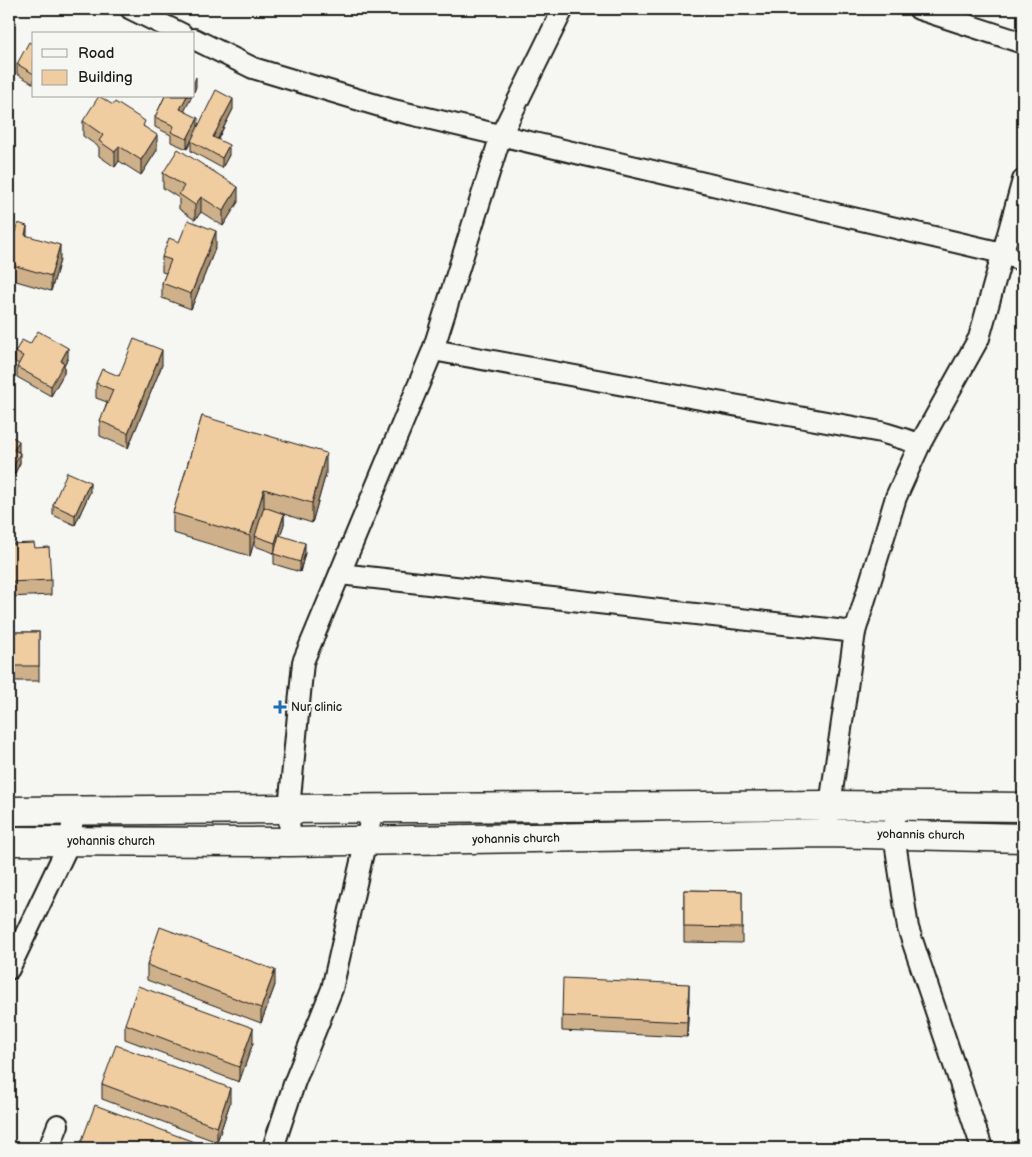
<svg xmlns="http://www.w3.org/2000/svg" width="1032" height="1157" viewBox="0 0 1032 1157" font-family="'Balsamiq Sans',sans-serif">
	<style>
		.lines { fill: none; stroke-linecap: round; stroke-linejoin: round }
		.street-casing { stroke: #1c1c1c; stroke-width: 24 }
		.secondary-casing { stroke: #1c1c1c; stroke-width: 31 }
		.street { stroke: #f6f6f2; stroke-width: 20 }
		.secondary { stroke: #f6f6f2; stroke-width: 28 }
		.wall { fill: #ceb08a; stroke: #1c1c1c }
		.shaded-wall { fill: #a89071; stroke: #1c1c1c }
		.building { fill: #f0cda1; stroke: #1c1c1c }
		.poi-dot { fill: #1f6fb2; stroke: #f6f6f2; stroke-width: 2 }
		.labels { text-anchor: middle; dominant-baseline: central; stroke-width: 4; stroke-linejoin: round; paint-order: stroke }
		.poi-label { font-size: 12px; fill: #1c1c1c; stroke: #f6f6f2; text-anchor: start }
		.street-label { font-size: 12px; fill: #1c1c1c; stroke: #f6f6f2 }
	</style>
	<rect width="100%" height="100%" fill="#f6f6f2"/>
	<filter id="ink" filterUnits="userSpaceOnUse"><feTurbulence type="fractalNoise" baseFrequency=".02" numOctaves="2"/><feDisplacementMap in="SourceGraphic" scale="10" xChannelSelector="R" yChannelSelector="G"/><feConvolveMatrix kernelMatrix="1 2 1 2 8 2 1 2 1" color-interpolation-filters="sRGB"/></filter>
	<g filter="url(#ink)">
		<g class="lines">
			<defs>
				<g id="street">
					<path d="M131,9L182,34"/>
					<path d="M919,9L1023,43"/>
					<path d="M194,39L253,68L393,110L1002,253L1023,261"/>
					<path d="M433,350L881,432L920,444"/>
					<path d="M340,574L855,632"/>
					<path d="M828,819L855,632L896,497L920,444L979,338L1023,180"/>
					<path d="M895,821L894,835L908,928L982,1148"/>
					<path d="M290,842L289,809L303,662L433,350L501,135L563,9"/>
					<path d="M9,969L70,841L74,810"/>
					<path d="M49,1148L58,1125"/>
					<path d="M273,1148L295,1081L332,989L373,809"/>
				</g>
				<g id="secondary">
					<path d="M9,811L830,805L1023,807"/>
					<path d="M9,841L290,842L826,833L1023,838"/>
				</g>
			</defs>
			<use href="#street" class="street-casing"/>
			<use href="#secondary" class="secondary-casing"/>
			<use href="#street" class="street"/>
			<use href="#secondary" class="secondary"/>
		</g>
		<g class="wall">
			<path d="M34,45V84L17,74V64Z"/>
			<path d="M165,96H192L184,111L198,126L233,109L218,139L229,155L222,168L191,151V142L187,149L171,142V135L155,127V117Z"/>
			<path d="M83,121L145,127L157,150L141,175L119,161L115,167L99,156V147L83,136Z"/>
			<path d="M163,173L238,202L223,226L201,212L195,220L179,209V198L163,188Z"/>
			<path d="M9,230L27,236L60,260L51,291L9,279Z"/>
			<path d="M179,242L216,246L191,309L162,298V283L166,273L162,272V257Z"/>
			<path d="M30,344L68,358L64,365V373L51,396L17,377V367L19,364L15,362V352Z"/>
			<path d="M162,365L128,448L100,436V421L107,402L96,398V383L119,376Z"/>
			<path d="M202,416L326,473L312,523L284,514V524L280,536L305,553L300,572L274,564V553L255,546V538L250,556L173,533V513Z"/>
			<path d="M9,435L19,451L20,463L14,475L9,472Z"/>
			<path d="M90,492L75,525L53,515V505Z"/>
			<path d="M9,544L35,548L51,580V595L9,597Z"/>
			<rect x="9" y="632" width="30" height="49"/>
			<path d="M684,890L742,891V943L684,942Z"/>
			<path d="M147,965L275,985L261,1023L147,980Z"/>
			<path d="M689,999L687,1037L562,1031V1016Z"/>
			<path d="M125,1024L253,1043L239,1082L125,1039Z"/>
			<path d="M102,1084L230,1103L217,1142L102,1099Z"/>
			<path d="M81,1143L210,1148H81Z"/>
		</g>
		<g class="shaded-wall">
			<path d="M196,77V87L194,92V82Z"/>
			<path d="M187,96H192L180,120V109Z"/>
			<path d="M233,99V109L213,148V137Z"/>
			<path d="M198,118V128L187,149V139Z"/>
			<path d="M157,135V150L141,175V160Z"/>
			<path d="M229,145V155L222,168V158Z"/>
			<path d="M119,146V161L115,167V152Z"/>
			<path d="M238,187V202L223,226V211Z"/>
			<path d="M201,197V212L195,220V205Z"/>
			<path d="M27,226V241L25,235Z"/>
			<path d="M216,231V246L191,309V294Z"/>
			<path d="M60,245V260L51,291V276Z"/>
			<path d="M68,348V358L64,365V373L51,396V386L61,361Z"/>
			<path d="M162,350V365L128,448V433Z"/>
			<path d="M19,441V451L14,460V450Z"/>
			<path d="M20,453V463L14,475V465Z"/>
			<path d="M326,453V473L312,523V503Z"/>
			<path d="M90,482V492L75,525V515Z"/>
			<path d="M264,489V508L250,556V536Z"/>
			<path d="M284,514V524L275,553V543Z"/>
			<path d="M305,543V553L300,572V562Z"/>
			<path d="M275,970V985L261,1023V1008Z"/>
			<path d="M689,984V999L687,1037V1022Z"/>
			<path d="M253,1028V1043L239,1082V1067Z"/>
			<path d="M230,1088V1103L217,1142V1127Z"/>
		</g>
		<g class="building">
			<path d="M29,42L34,45V74L17,64Z"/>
			<path d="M216,90L233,99L213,137L229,145L222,158L191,141Z"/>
			<path d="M99,96L113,105L115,102L145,121L143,126L157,135L141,160L119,146L115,152L99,141L103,135L83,121Z"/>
			<path d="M165,96H187L180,109L198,118L187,139L171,132L174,126L155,117Z"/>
			<path d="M178,149L238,187L223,211L201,197L195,205L179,194L184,186L163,173Z"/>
			<path d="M188,220L216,231L191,294L162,283L171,260L162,257L169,238L179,242Z"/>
			<path d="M18,223L27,226L25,235L60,245L51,276L9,264V230L15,232Z"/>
			<path d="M38,331L68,348L61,361L64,363L51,386L17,367L23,356L15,352L22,340L30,344Z"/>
			<path d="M134,339L162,350L128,433L100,421L113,390L96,383L102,369L119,376Z"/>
			<path d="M202,416L326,453L312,503L264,489L250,536L173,513Z"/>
			<path d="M9,435L19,441L14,450L20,453L14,465L9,462Z"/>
			<path d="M67,472L90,482L75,515L53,505Z"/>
			<path d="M264,507L284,514L275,543L255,536Z"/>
			<path d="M279,535L305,543L300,562L274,554Z"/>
			<path d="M34,543L35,548L49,547L51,580L9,582V544Z"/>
			<rect x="9" y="632" width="30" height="34"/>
			<path d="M684,890L742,891V928L684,927Z"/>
			<path d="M160,927L275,970L261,1008L147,965Z"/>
			<path d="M563,978L689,984L687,1022L562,1016Z"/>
			<path d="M138,986L253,1028L239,1067L125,1024Z"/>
			<path d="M116,1045L230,1088L217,1127L102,1084Z"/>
			<path d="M95,1105L210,1148H94L81,1143Z"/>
		</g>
	</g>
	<path class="poi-dot" d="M277.5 699.5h5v5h5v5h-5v5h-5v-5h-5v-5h5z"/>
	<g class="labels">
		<g class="poi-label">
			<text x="291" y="707">Nur clinic</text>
		</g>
		<g class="street-label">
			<text transform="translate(921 835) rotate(1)">yohannis church</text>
			<text transform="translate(516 839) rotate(-1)">yohannis church</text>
			<text x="111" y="841">yohannis church</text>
		</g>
	</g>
	<rect width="1032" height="1157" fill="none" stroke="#f6f6f2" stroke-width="30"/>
	<rect x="15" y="15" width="1002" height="1127" fill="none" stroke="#1c1c1c" stroke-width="2" filter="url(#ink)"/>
	<rect x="32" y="32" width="162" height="65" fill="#f6f6f2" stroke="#9f9f9c"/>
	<rect x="42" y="49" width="25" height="8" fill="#f6f6f2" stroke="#9f9f9c"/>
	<text x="78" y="58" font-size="15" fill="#1c1c1c">Road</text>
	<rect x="42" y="70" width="25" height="15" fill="#f0cda1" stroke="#9f9f9c"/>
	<text x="78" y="82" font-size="15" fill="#1c1c1c">Building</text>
</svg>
